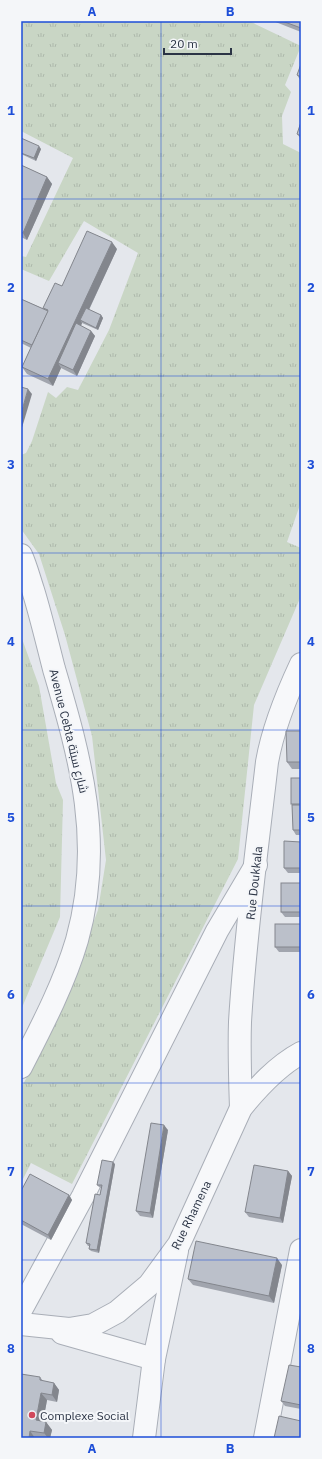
<svg xmlns="http://www.w3.org/2000/svg" width="322" height="1459" viewBox="0 0 322 1459" font-family="'IBM Plex Sans',Cairo,sans-serif">
	<style>
		.grass { fill: url(#grass-tufts) }
		.lines { fill: none; stroke-linecap: round; stroke-linejoin: round }
		.minor-casing { stroke: #a9aeb7; stroke-width: 24 }
		.minor { stroke: #f7f8fa; stroke-width: 22 }
		.wall { fill: #a1a5ae }
		.shaded-wall { fill: #83868d }
		.building { fill: #bbc0ca; stroke: #83868d }
		.grid { fill: none; stroke: #1d4ed8; stroke-width: 1; stroke-opacity: 0.55 }
		.poi-dot { fill: #d1495b; stroke: #f4f6f9; stroke-width: 1.5 }
		.labels { text-anchor: middle; dominant-baseline: central; stroke-width: 4; stroke-linejoin: round; paint-order: stroke }
		.street-label { font-size: 12px; fill: #2b3445; stroke: #f4f6f9 }
		.poi-label { font-size: 12px; fill: #2b3445; stroke: #f4f6f9; text-anchor: start }
		.neatline { fill: none; stroke: #1d4ed8; stroke-width: 1.5 }
		.grid-label { font-size: 13px; text-anchor: middle; font-weight: bold; fill: #1d4ed8 }
	</style>
	<defs>
		<pattern id="grass-tufts" width="24" height="20" patternUnits="userSpaceOnUse"><rect width="24" height="20" fill="#c9d6c5"/><path d="M3 7l-1-3M5 7V3M7 7l1-3M15 17l-1-3M17 17v-4M19 17l1-3" fill="none" stroke="#adb8ab"/></pattern>
	</defs>
	<rect width="100%" height="100%" fill="#e4e7ec"/>
	<g class="grass">
		<path d="M21,21H249L301,46L285,85L291,92L282,116L283,144L301,153V502L287,542L301,548V596L254,705L238,859L72,1184L31,1163L21,1183V1088L40,1053L77,966L98,910L106,860L92,736L65,635L39,554L21,529V455L26,453L32,441L48,392L56,398L67,387L78,390L109,330L138,253L84,221L49,281L21,269V256L26,257L73,158L21,131Z"/>
		<path d="M21,636L39,686L56,783L63,800L60,917L21,1010Z"/>
	</g>
	<g class="lines">
		<defs>
			<g id="minor">
				<path d="M21,555C26,566 29,578 33,590C41,616 47,642 54,669C81,760 104,844 77,940C64,984 42,1026 21,1067"/>
				<path d="M241,1108C240,1079 239,1051 240,1022C245,936 257,849 267,762C273,728 286,696 301,664"/>
				<path d="M21,1310L83,1196L217,931L256,865"/>
				<path d="M21,1324L69,1329L93,1325L117,1312L149,1285L179,1244L241,1108C258,1087 277,1066 301,1053"/>
				<path d="M62,1333L154,1359"/>
				<path d="M144,1438L154,1359L177,1251"/>
				<path d="M265,1438L301,1250"/>
			</g>
		</defs>
		<use href="#minor" class="minor-casing"/>
		<use href="#minor" class="minor"/>
	</g>
	<g class="wall">
		<path d="M273,21H301V32Z"/>
		<path d="M301,64V81L297,75Z"/>
		<path d="M301,122V139L297,134Z"/>
		<path d="M21,138L41,149L36,161L21,154Z"/>
		<path d="M21,165L47,177L52,184L27,240L21,237Z"/>
		<path d="M117,249L89,310L101,315L103,318L98,330L82,323L81,326L91,331L95,336L77,376L61,368L53,386L27,374L22,367L31,348L21,343V299L44,309L43,308L62,286Z"/>
		<path d="M301,731V769H292L287,762Z"/>
		<path d="M301,778V835H296L293,830L292,805L291,804Z"/>
		<path d="M301,842V873H288L284,868Z"/>
		<path d="M301,883V917H285L281,912Z"/>
		<path d="M301,924V952H279L275,947Z"/>
		<path d="M168,1130L153,1218L140,1216L136,1211Z"/>
		<path d="M115,1164L99,1253L91,1251L89,1249L90,1246H88L86,1243L100,1195L101,1188L99,1187L97,1185Z"/>
		<path d="M288,1171L292,1176L283,1223L249,1217L245,1212Z"/>
		<path d="M21,1191L69,1195L72,1200L51,1240L21,1224Z"/>
		<path d="M282,1265L274,1303L193,1285L188,1279Z"/>
		<path d="M301,1367V1409L285,1406L281,1401Z"/>
		<path d="M40,1377L43,1381L54,1383L59,1390L57,1402L47,1400L43,1421L46,1422L52,1430L50,1438H21Z"/>
	</g>
	<g class="shaded-wall">
		<path d="M39,146L41,149L36,161L34,158Z"/>
		<path d="M47,177L52,184L27,240L23,233Z"/>
		<path d="M112,242L117,249L83,322L80,320L82,323L63,366L58,363L61,368L53,386L48,379Z"/>
		<path d="M101,315L103,318L98,330L96,328Z"/>
		<path d="M91,331L95,336L77,376L73,370Z"/>
		<path d="M28,389L32,394L21,431V414Z"/>
		<path d="M164,1125L168,1130L153,1218L150,1213Z"/>
		<path d="M113,1162L115,1164L99,1253L97,1250Z"/>
		<path d="M288,1171L292,1176L283,1223L280,1218Z"/>
		<path d="M69,1195L72,1200L51,1240L48,1235Z"/>
		<path d="M277,1258L282,1265L274,1303L269,1296Z"/>
		<path d="M54,1383L59,1390L57,1402L52,1395Z"/>
		<path d="M41,1393L47,1400L42,1428L36,1420Z"/>
		<path d="M46,1422L52,1430L50,1438H48L44,1433Z"/>
		<path d="M30,1431L35,1438H28Z"/>
	</g>
	<g class="building">
		<path d="M282,21H301V28Z"/>
		<path d="M301,64V77L297,75Z"/>
		<path d="M301,122V136L297,134Z"/>
		<path d="M21,138L39,146L34,158L21,153Z"/>
		<path d="M21,165L47,177L23,233L21,232Z"/>
		<path d="M87,231L112,242L48,379L22,367L48,310L43,308L55,283L62,286Z"/>
		<path d="M21,299L48,311L32,345L21,340Z"/>
		<path d="M86,308L101,315L96,328L80,320Z"/>
		<path d="M76,323L91,331L73,370L58,363Z"/>
		<path d="M21,387L28,389L21,414Z"/>
		<path d="M286,731H301V762H287Z"/>
		<rect x="291" y="778" width="10" height="26"/>
		<path d="M292,805H301V830H293Z"/>
		<path d="M284,841L301,842V868H284Z"/>
		<rect x="281" y="883" width="20" height="29"/>
		<rect x="275" y="924" width="26" height="23"/>
		<path d="M151,1123L164,1125L150,1213L136,1211Z"/>
		<path d="M102,1160L113,1162L97,1250L89,1249L90,1244L86,1243L95,1194L100,1195L102,1185H97Z"/>
		<path d="M254,1165L288,1171L280,1218L245,1212Z"/>
		<path d="M30,1174L69,1195L48,1235L21,1220V1191Z"/>
		<path d="M196,1241L277,1258L269,1296L188,1279Z"/>
		<path d="M289,1365L301,1367V1405L281,1401Z"/>
		<path d="M21,1374L40,1377V1380L54,1383L52,1395L41,1393L36,1420L46,1422L44,1433L30,1431L29,1438H21Z"/>
		<path d="M279,1416L301,1421V1438H274Z"/>
	</g>
	<path class="grid" d="M161,21V1438M21,199H301M21,376H301M21,553H301M21,730H301M21,906H301M21,1083H301M21,1260H301"/>
	<circle class="poi-dot" cx="32" cy="1415" r="4"/>
	<g class="labels">
		<g class="street-label">
			<text transform="translate(69 731) rotate(76)">Avenue Cebta شارع سبتة</text>
			<text transform="translate(254 883) rotate(-84)">Rue Doukkala</text>
			<text transform="translate(191 1215) rotate(-64)">Rue Rhamena</text>
		</g>
		<g class="poi-label">
			<text x="40" y="1415">Complexe Social</text>
		</g>
	</g>
	<rect width="322" height="1459" fill="none" stroke="#f4f6f9" stroke-width="44"/>
	<path d="M164 48v6h67v-6" fill="none" stroke="#2b3445" stroke-width="2"/>
	<text x="170" y="48" font-size="12" fill="#2b3445" stroke="#f4f6f9" stroke-width="3" paint-order="stroke">20 m</text>
	<rect x="22" y="22" width="278" height="1415" class="neatline"/>
	<g class="grid-label">
		<text x="92" y="16">A</text>
		<text x="230" y="16">B</text>
		<text x="11" y="115">1</text>
		<text x="311" y="115">1</text>
		<text x="11" y="292">2</text>
		<text x="311" y="292">2</text>
		<text x="11" y="469">3</text>
		<text x="311" y="469">3</text>
		<text x="11" y="646">4</text>
		<text x="311" y="646">4</text>
		<text x="11" y="822">5</text>
		<text x="311" y="822">5</text>
		<text x="11" y="999">6</text>
		<text x="311" y="999">6</text>
		<text x="11" y="1176">7</text>
		<text x="311" y="1176">7</text>
		<text x="11" y="1353">8</text>
		<text x="311" y="1353">8</text>
		<text x="92" y="1453">A</text>
		<text x="230" y="1453">B</text>
	</g>
</svg>
